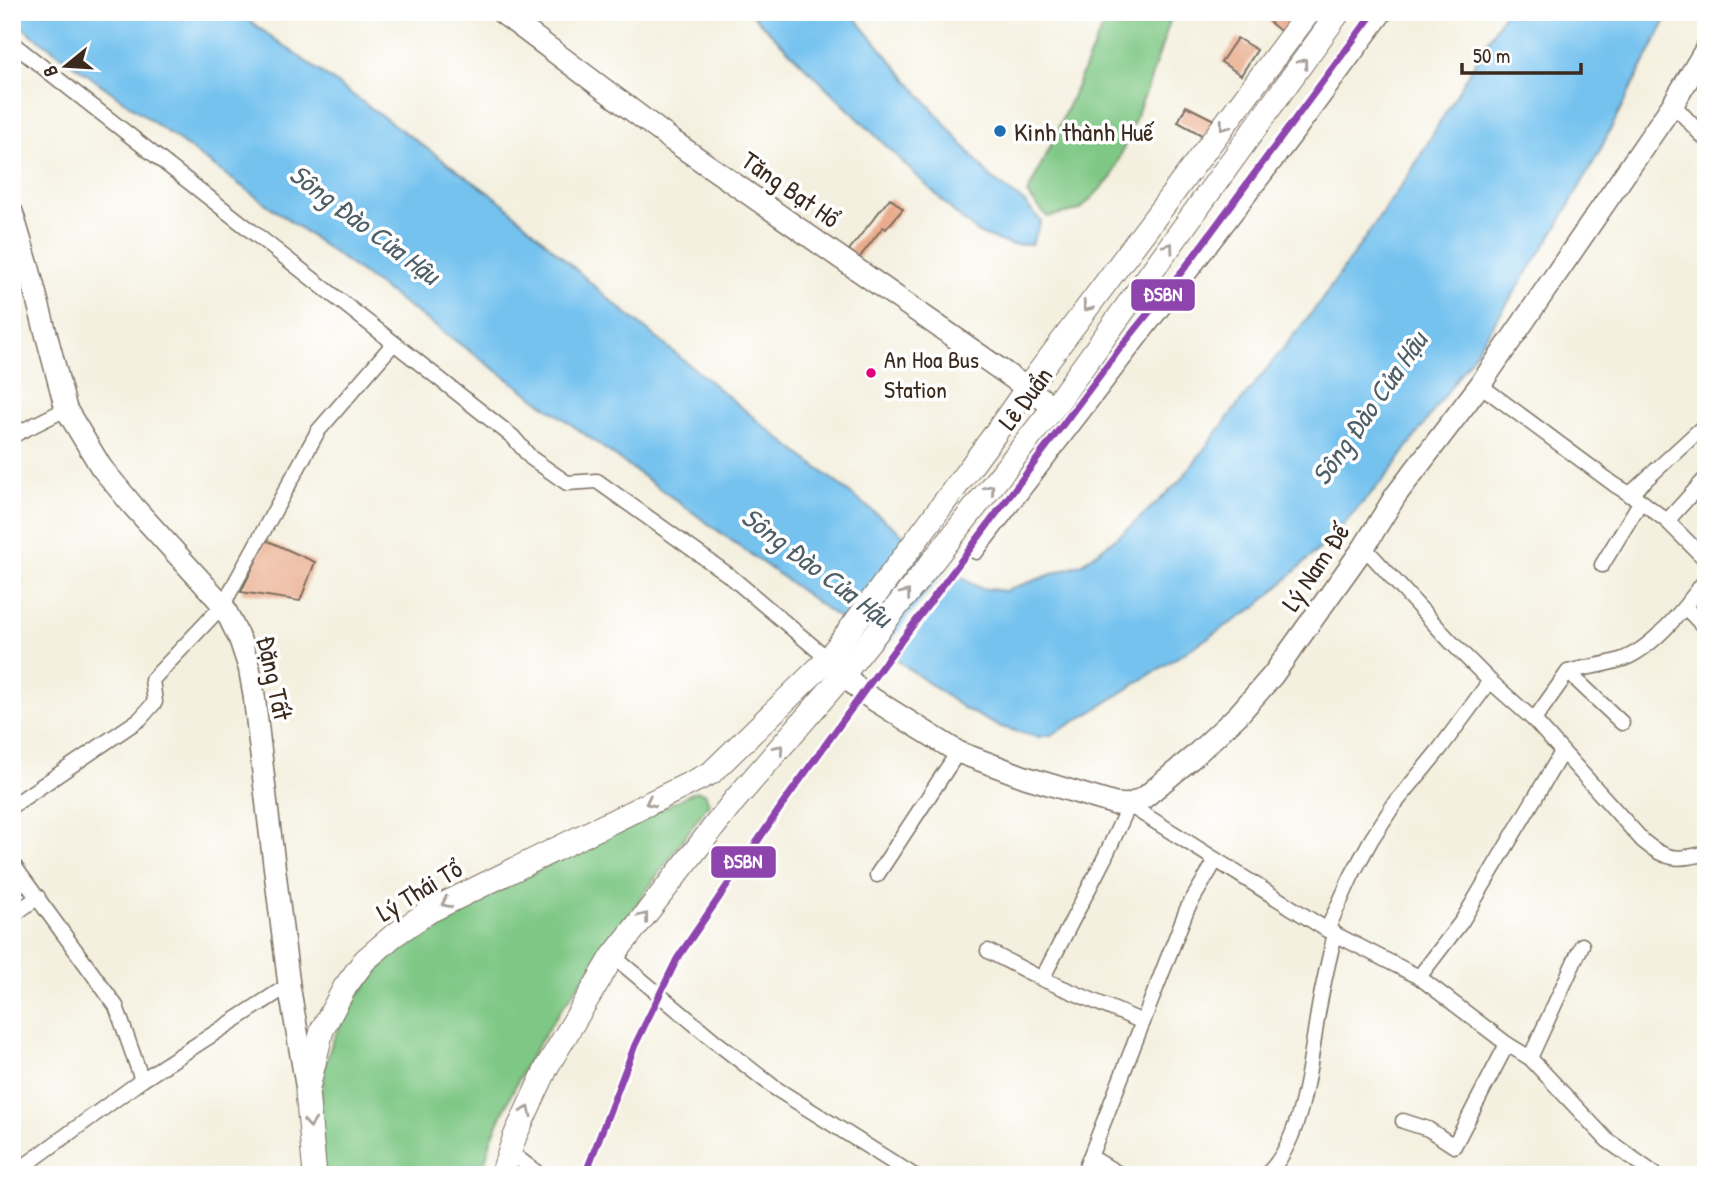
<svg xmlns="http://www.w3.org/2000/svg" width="1718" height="1187" viewBox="0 0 1718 1187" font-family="'Patrick Hand',sans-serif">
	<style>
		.green { fill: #7ec784; stroke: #5c7851; stroke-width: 2 }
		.water { fill: #74c2ef; stroke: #587686; stroke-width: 2 }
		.pier { fill: #f4f0df }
		.building { fill: #eaac8c }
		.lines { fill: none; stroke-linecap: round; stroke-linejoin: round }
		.street-casing { stroke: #7c6f62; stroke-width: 17 }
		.secondary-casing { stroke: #7c6f62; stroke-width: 24 }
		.primary-casing { stroke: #7c6f62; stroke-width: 25 }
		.street { stroke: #fff; stroke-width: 14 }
		.secondary { stroke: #fff; stroke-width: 21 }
		.primary { stroke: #fff; stroke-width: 23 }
		.rail-1-casing { stroke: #fff; stroke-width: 12 }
		.rail-1 { stroke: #8e44ad; stroke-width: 7 }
		.oneway { stroke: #a79f9a }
		.poi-dot { fill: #1f6fb2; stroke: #fff; stroke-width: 2.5 }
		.bus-dot { fill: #e5007d; stroke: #fff; stroke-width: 2.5 }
		.labels { text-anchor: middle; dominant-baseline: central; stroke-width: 7; stroke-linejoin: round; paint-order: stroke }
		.bus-label { font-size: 24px; fill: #3b2a1e; stroke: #fff; text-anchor: start }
		.poi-label { font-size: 26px; fill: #3b2a1e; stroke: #fff; text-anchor: start }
		.street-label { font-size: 26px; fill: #3b2a1e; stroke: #fff }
		.water-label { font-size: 28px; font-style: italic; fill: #4f5f67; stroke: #fff }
		.line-badge { stroke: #fff; stroke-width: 2.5 }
		.badge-label { font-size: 19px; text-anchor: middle; font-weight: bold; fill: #fff }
	</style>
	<rect width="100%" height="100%" fill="#fff"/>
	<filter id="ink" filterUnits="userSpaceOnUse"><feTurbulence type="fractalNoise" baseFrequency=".0143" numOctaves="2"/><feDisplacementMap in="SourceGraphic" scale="14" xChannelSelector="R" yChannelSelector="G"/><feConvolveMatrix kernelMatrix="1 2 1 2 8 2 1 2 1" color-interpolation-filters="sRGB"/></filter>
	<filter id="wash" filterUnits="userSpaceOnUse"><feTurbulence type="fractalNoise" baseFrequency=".00686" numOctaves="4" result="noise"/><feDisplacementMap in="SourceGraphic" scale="28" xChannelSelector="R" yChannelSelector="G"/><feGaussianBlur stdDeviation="1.57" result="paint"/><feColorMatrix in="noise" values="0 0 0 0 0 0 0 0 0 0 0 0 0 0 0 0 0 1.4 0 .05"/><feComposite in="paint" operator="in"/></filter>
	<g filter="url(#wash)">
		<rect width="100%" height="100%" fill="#f4f0df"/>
		<g class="green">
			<path d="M1109,12H1173L1149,84L1112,177L1080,210L1047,217L1027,194L1054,138Z"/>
			<path d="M696,791L705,793L709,803L555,1018L526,1064L508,1101L492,1137L481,1175H322C321,1131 316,1085 332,1043C335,1035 340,1027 344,1019C386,939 462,909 539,870C591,844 644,818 696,791Z"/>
		</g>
		<g class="water">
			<path d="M12,12H237L503,203L604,295L769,430L947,569L980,588L1005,591L1083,563L1130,527L1180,481L1237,406L1321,301L1410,173L1505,12H1670L1598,154L1557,227L1472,357L1390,472L1336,533L1259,605L1093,711L1051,735L1037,737L998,726L963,708L12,20Z"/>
			<path d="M749,12H850L991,178L1023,201L1041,221L1032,244L1011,245L980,234L957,215Z"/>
		</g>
		<path class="pier" d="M948,565L962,574L895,662L882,652Z"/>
		<g id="blocks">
			<g class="building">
				<path d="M1257,12H1282L1293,21L1284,34Z"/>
				<path d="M1237,38L1257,50L1241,75L1221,62Z"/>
				<path d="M1186,106L1222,124L1207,138L1178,122Z"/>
				<path d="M890,198L903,209L886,229L883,227L859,258L849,250Z"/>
				<path d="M266,540L315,562L300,601L241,592Z"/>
			</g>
		</g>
	</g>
	<g filter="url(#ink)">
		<use href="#blocks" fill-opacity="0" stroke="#7c6f62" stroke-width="2"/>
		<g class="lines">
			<defs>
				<g id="street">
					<path d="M12,43L394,343L513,437L531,458L567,483L597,481L730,576L828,659"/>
					<path d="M1673,104L1706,140"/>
					<path d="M12,275L29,269"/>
					<path d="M1480,385L1615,485L1641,501L1667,521L1706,560"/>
					<path d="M12,436L66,409"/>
					<path d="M1629,495L1706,424"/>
					<path d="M1667,521L1706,478"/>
					<path d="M1364,547L1450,641L1490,681L1534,720L1643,841C1665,860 1678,861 1706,853"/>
					<path d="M976,552L1294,137L1386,12"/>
					<path d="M1602,565L1641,501"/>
					<path d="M1685,607L1706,629"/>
					<path d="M1568,672L1622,723"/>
					<path d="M1534,720L1568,672C1586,667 1606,665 1623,659C1655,647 1686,606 1706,579"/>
					<path d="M12,806L140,719L155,702L152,680L223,605L318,431L394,343"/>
					<path d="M12,863L116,1006L142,1080"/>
					<path d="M877,875L958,752"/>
					<path d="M12,916L38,897"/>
					<path d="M1327,930L1352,875L1371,840L1393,806L1439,750L1490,681"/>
					<path d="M988,951L1042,979L1143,1022"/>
					<path d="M613,956L716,1042L775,1088L913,1175"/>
					<path d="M1419,977L1462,921L1562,752"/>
					<path d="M1042,979L1105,857L1129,805L1327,930L1419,977L1507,1044L1530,1058L1607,1140L1656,1175"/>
					<path d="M1530,1058L1582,945"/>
					<path d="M1403,1121L1428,1129L1454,1146L1507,1044"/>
					<path d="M510,1152L540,1175"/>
					<path d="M1091,1157L1121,1175"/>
					<path d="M12,1175L142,1080L289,985"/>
					<path d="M1083,1175L1187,909L1216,860"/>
					<path d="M1266,1175C1306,1138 1310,1053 1320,1002C1324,979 1330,956 1335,933"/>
				</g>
				<g id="secondary">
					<path d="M501,12L673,141L1054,407"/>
					<path d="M12,212L29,269L66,409L101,467L133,506L223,605L240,640L249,667L254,695L268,815L289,985L307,1090"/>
					<path d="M833,664L863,693L958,752L1025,777L1115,804L1129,805L1145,797L1193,757L1238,715L1273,675L1364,547L1396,495L1480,385L1673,104L1706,49"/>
				</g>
				<g id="primary">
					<path d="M315,1175L307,1092L322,1030L345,987L365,960L393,936L428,912L711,773L828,659L992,438L1027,388L1309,12"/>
					<path d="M502,1175L515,1136L548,1065L613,956L734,801L843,675L1054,407L1339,12"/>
				</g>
			</defs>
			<use href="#street" class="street-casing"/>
			<use href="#secondary" class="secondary-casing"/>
			<use href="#primary" class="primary-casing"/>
			<use href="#street" class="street"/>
			<use href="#secondary" class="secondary"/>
			<use href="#primary" class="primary"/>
			<defs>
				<path id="rail-1" d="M585,1175L635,1045L677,959L787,798L883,665L1121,347L1187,265L1374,12"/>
			</defs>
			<use href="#rail-1" class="rail-1-casing"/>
			<use href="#rail-1" class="rail-1"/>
		</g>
		<defs><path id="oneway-chevron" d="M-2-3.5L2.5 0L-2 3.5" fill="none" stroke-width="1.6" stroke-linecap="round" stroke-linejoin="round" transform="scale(1.75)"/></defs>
		<g class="oneway">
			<use href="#oneway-chevron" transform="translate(1303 63) rotate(-54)"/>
			<use href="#oneway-chevron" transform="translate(1224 126) rotate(127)"/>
			<use href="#oneway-chevron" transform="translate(1169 247) rotate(-54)"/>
			<use href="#oneway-chevron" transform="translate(1087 307) rotate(127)"/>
			<use href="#oneway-chevron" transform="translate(990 489) rotate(-51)"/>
			<use href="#oneway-chevron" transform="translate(906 594) rotate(-52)"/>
			<use href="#oneway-chevron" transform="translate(779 749) rotate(-49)"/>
			<use href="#oneway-chevron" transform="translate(650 802) rotate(154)"/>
			<use href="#oneway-chevron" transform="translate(446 903) rotate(154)"/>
			<use href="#oneway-chevron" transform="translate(644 917) rotate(-52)"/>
			<use href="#oneway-chevron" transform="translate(527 1111) rotate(-65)"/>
			<use href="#oneway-chevron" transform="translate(310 1123) rotate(85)"/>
		</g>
	</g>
	<circle class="poi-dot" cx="1000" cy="131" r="7"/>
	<circle class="bus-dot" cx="871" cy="373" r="6"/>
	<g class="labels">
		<g class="bus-label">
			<text x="884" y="359">An Hoa Bus<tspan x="884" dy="30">Station</tspan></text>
		</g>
		<g class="poi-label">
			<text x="1014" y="131">Kinh thành Huế</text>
		</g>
		<g class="street-label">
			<text transform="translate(791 189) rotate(35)">Tăng Bạt Hổ</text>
			<text transform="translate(1025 398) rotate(-53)">Lê Duẩn</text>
			<text transform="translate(1315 567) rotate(-56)">Lý Nam Đế</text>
			<text transform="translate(275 678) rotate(78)">Đặng Tất</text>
			<text transform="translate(419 890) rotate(-31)">Lý Thái Tổ</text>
		</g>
		<g class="water-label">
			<text transform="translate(365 224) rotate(37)">Sông Đào Cửa Hậu</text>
			<text transform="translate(1369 408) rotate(-55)">Sông Đào Cửa Hậu</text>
			<text transform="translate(817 567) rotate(37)">Sông Đào Cửa Hậu</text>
		</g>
	</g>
	<g class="line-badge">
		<rect x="1130" y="278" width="66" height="34" rx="7" fill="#8e44ad"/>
		<rect x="710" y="845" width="67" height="34" rx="7" fill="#8e44ad"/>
	</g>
	<g class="badge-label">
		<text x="1163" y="301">ĐSBN</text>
		<text x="743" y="868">ĐSBN</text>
	</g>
	<rect width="1718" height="1187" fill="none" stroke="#fff" stroke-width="42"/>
	<g transform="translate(66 66) rotate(252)" stroke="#ffffff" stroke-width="5" paint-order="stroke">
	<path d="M0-5L12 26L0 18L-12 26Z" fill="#3b2a1e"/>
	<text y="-10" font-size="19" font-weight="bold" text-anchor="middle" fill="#3b2a1e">B</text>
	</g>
	<path d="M1462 63v10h119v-10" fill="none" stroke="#3b2a1e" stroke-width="3.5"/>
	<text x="1473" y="63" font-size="21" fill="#3b2a1e" stroke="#ffffff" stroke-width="5" paint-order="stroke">50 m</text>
</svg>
